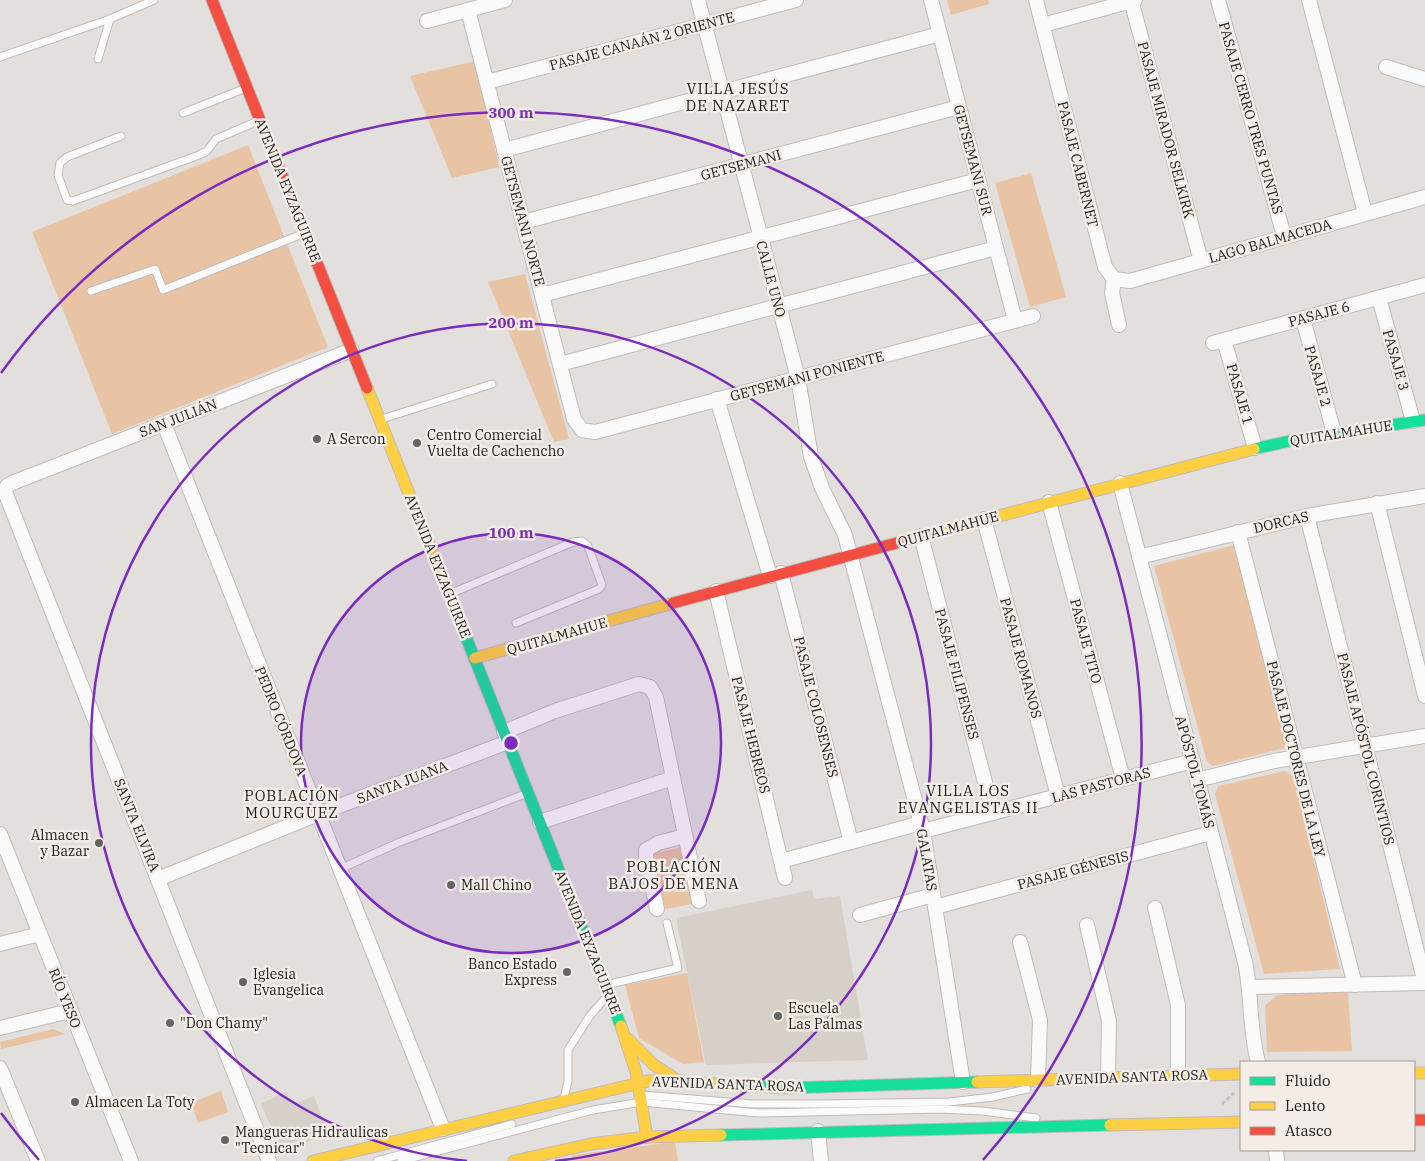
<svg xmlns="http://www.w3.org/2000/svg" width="1425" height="1161" viewBox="0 0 1425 1161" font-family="'IBM Plex Serif',serif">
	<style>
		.built { fill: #d7d0c9 }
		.green { fill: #e9c4a4 }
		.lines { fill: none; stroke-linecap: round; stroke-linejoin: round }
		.lane-casing { stroke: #bfbcba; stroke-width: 9 }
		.street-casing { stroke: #bfbcba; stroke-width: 16 }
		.fast-casing { stroke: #bfbcba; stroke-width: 13 }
		.slow-casing { stroke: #bfbcba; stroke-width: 13 }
		.jam-casing { stroke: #bfbcba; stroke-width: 13 }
		.path { stroke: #bfbdbc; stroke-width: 2.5; stroke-dasharray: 4 2.5; stroke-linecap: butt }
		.lane { stroke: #fbfafa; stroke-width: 7 }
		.street { stroke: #fbfafa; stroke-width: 14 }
		.fast { stroke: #16e098; stroke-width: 11 }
		.slow { stroke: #ffcf43; stroke-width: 11 }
		.jam { stroke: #f24e42; stroke-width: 11 }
		.ring { fill: none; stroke: #7b2cbf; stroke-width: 2.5 }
		.poi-dot { fill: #666462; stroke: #f3ece7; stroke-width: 2 }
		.labels { text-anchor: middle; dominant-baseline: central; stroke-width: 5; stroke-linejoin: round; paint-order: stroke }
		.street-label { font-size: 14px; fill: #23211f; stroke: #f3ece7 }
		.poi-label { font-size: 14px; fill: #23211f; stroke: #f3ece7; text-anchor: start }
		.neighbourhood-label { font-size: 15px; letter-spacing: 1px; fill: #23211f; stroke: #f3ece7 }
		.centre { fill: #7b2cbf; stroke: #f3ece7; stroke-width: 2.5 }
		.ring-label { font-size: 15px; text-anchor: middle; font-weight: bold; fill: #7b2cbf; stroke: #f3ece7; stroke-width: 5; stroke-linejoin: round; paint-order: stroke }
	</style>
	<rect width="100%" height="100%" fill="#e2dfdd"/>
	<g class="built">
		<path d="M812,890L814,899L840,896L868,1060L706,1065L676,918Z"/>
		<path d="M286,1091L293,1105L314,1096L329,1136L280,1148L261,1104Z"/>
	</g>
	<g class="green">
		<path d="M947,0H988L989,4L951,15Z"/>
		<path d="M476,61L499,167L452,178L410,76Z"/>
		<path d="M248,145L328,347L112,434L32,232Z"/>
		<path d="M1031,173L1066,297L1030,307L995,183Z"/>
		<path d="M525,274L569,439L554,442L488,282Z"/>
		<path d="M1234,545L1286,738L1284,748L1213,766L1207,762L1154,566Z"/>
		<path d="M1285,771L1294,777L1340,969L1264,974L1215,794L1218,786Z"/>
		<path d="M682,847L693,904L665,909L653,853Z"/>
		<path d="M687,973L704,1062L683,1064L639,1038L625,985Z"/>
		<path d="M1305,991L1348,992L1352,1051L1267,1052L1265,1006L1276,996Z"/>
		<path d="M53,1029L65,1034L1,1049L0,1042Z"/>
		<path d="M221,1091L228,1112L198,1123L191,1103Z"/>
		<path d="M675,1142L678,1161H569L573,1155Z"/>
	</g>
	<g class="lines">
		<defs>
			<g id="lane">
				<path d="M0,57L110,19"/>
				<path d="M98,59L110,19L154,0"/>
				<path d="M183,113L246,88"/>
				<path d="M121,136L67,157L60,163L58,175L67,200L73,201L199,155L207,151L216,139L258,121"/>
				<path d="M91,291L155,269L163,290L302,234"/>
				<path d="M382,419L492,384"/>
				<path d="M452,593L573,542L582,541L588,546L602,585L599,589L516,623"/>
				<path d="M340,869L400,842L525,794"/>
				<path d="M606,985L678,968L667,923"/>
				<path d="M642,1095L753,1104H821L949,1102L993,1097L1027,1089"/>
				<path d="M564,1098L568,1081V1050L589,1017L607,996"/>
				<path d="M377,1161L512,1124"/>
				<path d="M401,1161L593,1110L642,1102L758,1113L940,1109L983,1111L1036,1118"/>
			</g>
			<g id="street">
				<path d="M698,0L798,378L811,457L822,488L845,535L923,831L963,1082"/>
				<path d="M931,0L1015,320"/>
				<path d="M1036,0L1105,267L1114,279L1130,281L1425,197"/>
				<path d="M1131,0L1201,261"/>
				<path d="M1218,0L1284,236"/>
				<path d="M1309,0L1365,213"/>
				<path d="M468,10L574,419L582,430L595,432L1033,316"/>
				<path d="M427,21L505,0"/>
				<path d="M1043,25L1135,0"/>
				<path d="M1386,67L1425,79"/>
				<path d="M487,82L796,0"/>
				<path d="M504,150L940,34"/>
				<path d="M523,222L959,107"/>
				<path d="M1114,279L1112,293L1119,325"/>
				<path d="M542,295L978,180"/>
				<path d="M1379,298L1413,421"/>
				<path d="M1303,319L1334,433"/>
				<path d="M1224,340L1255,448"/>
				<path d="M1213,343L1425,285"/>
				<path d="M560,364L996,248"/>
				<path d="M717,399L770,576"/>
				<path d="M164,424L443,1129"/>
				<path d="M1120,483L1245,962C1252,995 1249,1029 1258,1062"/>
				<path d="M1049,502L1123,779"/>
				<path d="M1377,503L1425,696"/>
				<path d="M1307,516L1425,983"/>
				<path d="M984,519L1058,796"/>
				<path d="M1238,532L1355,985"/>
				<path d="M921,536L993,813"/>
				<path d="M1139,557L1307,516L1425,496"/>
				<path d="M781,573L851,842"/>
				<path d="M716,591L785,878"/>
				<path d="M504,732L555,711L639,684L650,687L656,697L699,901"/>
				<path d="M1197,780L1274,761L1425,736"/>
				<path d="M540,822L673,778"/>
				<path d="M923,831L1193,761"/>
				<path d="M0,834L131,1161"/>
				<path d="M781,861L921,823"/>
				<path d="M158,879L318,814L508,742"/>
				<path d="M935,907L1211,833"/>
				<path d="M1155,908L1178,1005V1075"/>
				<path d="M657,909L646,857V850L658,843L685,836"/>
				<path d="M860,915L933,895"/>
				<path d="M1087,925L1109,1021L1108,1077"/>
				<path d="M1020,942L1040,1020L1038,1080"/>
				<path d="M0,944L40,934"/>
				<path d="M1250,987L1425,983"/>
				<path d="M0,1028L70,1011"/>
				<path d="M0,1068L38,1161"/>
				<path d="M818,1131L821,1161"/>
				<path d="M1276,1150L1277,1161"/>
				<path d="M269,1161L5,492L7,486L12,483L352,350"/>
			</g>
			<g id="fast">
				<path d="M1254,449L1294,440L1425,420"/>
				<path d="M460,622L621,1026"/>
				<path d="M715,1084L787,1088L977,1082"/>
				<path d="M721,1135L1110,1125"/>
			</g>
			<g id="slow">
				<path d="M367,388L460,622"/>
				<path d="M919,537L1254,449"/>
				<path d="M475,658L673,603"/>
				<path d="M621,1026L636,1072L647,1137"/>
				<path d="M628,1039L654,1065L677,1080"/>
				<path d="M1414,1073H1425"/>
				<path d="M977,1082L1241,1074"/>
				<path d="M1110,1125L1241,1122"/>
				<path d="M313,1161L648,1081L667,1080L715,1084"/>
				<path d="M514,1161L591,1144L647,1137L721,1135"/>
			</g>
			<g id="jam">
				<path d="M212,0L367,388"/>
				<path d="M673,603L919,537"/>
				<path d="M1414,1120H1425"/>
			</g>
		</defs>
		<use href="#lane" class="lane-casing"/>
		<use href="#street" class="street-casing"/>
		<use href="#fast" class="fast-casing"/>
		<use href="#slow" class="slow-casing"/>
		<use href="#jam" class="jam-casing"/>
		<path class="path" d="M1222,1104L1234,1093"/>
		<use href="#lane" class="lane"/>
		<use href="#street" class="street"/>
		<use href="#fast" class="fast"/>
		<use href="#slow" class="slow"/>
		<use href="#jam" class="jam"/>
	</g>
	<circle cx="511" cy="743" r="210" fill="#7b2cbf" fill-opacity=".12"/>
	<g class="ring">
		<circle cx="511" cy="743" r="210"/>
		<path d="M467 1161A420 420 0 1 1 555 1161"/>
		<path d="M39 1160A630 630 0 0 1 1 1113M1 373A630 630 0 1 1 983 1160"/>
	</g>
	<g class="poi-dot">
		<circle cx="317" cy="439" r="5"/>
		<circle cx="417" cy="443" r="5"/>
		<circle cx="99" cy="843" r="5"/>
		<circle cx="451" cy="885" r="5"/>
		<circle cx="567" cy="972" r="5"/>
		<circle cx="243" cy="982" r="5"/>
		<circle cx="778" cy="1016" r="5"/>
		<circle cx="170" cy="1023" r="5"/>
		<circle cx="75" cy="1102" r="5"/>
		<circle cx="225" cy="1140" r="5"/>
	</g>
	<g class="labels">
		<g class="street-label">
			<text transform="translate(642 41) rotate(-15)">PASAJE CANAÁN 2 ORIENTE</text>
			<text transform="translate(1251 118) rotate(74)">PASAJE CERRO TRES PUNTAS</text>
			<text transform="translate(1166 130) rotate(75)">PASAJE MIRADOR SELKIRK</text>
			<text transform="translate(973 160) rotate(75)">GETSEMANI SUR</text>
			<text transform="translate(1078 164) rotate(76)">PASAJE CABERNET</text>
			<text transform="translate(741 165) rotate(-15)">GETSEMANI</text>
			<text transform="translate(288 190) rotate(68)">AVENIDA EYZAGUIRRE</text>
			<text transform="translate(523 221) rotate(75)">GETSEMANI NORTE</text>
			<text transform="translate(1270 241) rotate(-16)">LAGO BALMACEDA</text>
			<text transform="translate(771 279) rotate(75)">CALLE UNO</text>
			<text transform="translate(1319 314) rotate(-15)">PASAJE 6</text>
			<text transform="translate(1396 360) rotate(74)">PASAJE 3</text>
			<text transform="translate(807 376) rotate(-15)">GETSEMANI PONIENTE</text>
			<text transform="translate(1318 376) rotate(74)">PASAJE 2</text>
			<text transform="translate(1240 394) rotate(74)">PASAJE 1</text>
			<text transform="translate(178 418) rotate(-21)">SAN JULIÁN</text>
			<text transform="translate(1341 433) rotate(-9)">QUITALMAHUE</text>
			<text transform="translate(1281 522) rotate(-13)">DORCAS</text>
			<text transform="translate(948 529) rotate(-15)">QUITALMAHUE</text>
			<text transform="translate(438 566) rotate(68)">AVENIDA EYZAGUIRRE</text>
			<text transform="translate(557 636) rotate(-16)">QUITALMAHUE</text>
			<text transform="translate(1086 641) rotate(75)">PASAJE TITO</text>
			<text transform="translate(1021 658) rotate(75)">PASAJE ROMANOS</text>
			<text transform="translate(957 674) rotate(75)">PASAJE FILIPENSES</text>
			<text transform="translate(816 707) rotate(76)">PASAJE COLOSENSES</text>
			<text transform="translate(281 721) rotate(68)">PEDRO CÓRDOVA</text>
			<text transform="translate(751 735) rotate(76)">PASAJE HEBREOS</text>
			<text transform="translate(1366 749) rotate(76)">PASAJE APÓSTOL CORINTIOS</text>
			<text transform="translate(1296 759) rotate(76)">PASAJE DOCTORES DE LA LEY</text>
			<text transform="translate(1195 772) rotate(75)">APÓSTOL TOMÁS</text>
			<text transform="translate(402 782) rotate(-21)">SANTA JUANA</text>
			<text transform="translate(1101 785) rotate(-15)">LAS PASTORAS</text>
			<text transform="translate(137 825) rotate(68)">SANTA ELVIRA</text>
			<text transform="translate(927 860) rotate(80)">GALATAS</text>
			<text transform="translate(1073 870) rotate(-15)">PASAJE GÉNESIS</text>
			<text transform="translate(588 942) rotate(68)">AVENIDA EYZAGUIRRE</text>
			<text transform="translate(65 998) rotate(68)">RÍO YESO</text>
			<text transform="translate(1132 1077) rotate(-2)">AVENIDA SANTA ROSA</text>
			<text transform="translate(728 1084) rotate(2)">AVENIDA SANTA ROSA</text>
		</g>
		<g class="poi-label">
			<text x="427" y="435">Centro Comercial<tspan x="427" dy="16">Vuelta de Cachencho</tspan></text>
			<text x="327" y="439">A Sercon</text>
			<text x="89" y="835" text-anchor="end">Almacen<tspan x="89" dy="16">y Bazar</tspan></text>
			<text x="461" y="885">Mall Chino</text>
			<text x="557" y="964" text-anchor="end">Banco Estado<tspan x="557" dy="16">Express</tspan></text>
			<text x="253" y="974">Iglesia<tspan x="253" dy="16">Evangelica</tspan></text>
			<text x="788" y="1008">Escuela<tspan x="788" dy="16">Las Palmas</tspan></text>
			<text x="180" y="1023">"Don Chamy"</text>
			<text x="85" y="1102">Almacen La Toty</text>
			<text x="235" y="1132">Mangueras Hidraulicas<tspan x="235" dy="16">"Tecnicar"</tspan></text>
		</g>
		<g class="neighbourhood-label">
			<text x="738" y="88">VILLA JESÚS<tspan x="738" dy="17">DE NAZARET</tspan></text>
			<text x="968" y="790">VILLA LOS<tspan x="968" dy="17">EVANGELISTAS II</tspan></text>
			<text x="292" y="795">POBLACIÓN<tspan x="292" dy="17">MOURGUEZ</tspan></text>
			<text x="674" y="866">POBLACIÓN<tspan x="674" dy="17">BAJOS DE MENA</tspan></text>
		</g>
	</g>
	<circle cx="511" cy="743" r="8" class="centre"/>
	<g class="ring-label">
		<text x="511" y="118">300 m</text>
		<text x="511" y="328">200 m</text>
		<text x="511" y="538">100 m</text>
	</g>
	<rect x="1240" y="1061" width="175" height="90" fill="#f3ece7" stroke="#a09b97"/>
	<rect x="1250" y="1077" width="25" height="8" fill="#16e098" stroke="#a09b97"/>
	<text x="1285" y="1086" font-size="15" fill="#23211f">Fluido</text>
	<rect x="1250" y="1102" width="25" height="8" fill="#ffcf43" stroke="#a09b97"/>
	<text x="1285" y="1111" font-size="15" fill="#23211f">Lento</text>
	<rect x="1250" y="1127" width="25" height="8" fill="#f24e42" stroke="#a09b97"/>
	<text x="1285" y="1136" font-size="15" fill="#23211f">Atasco</text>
</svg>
